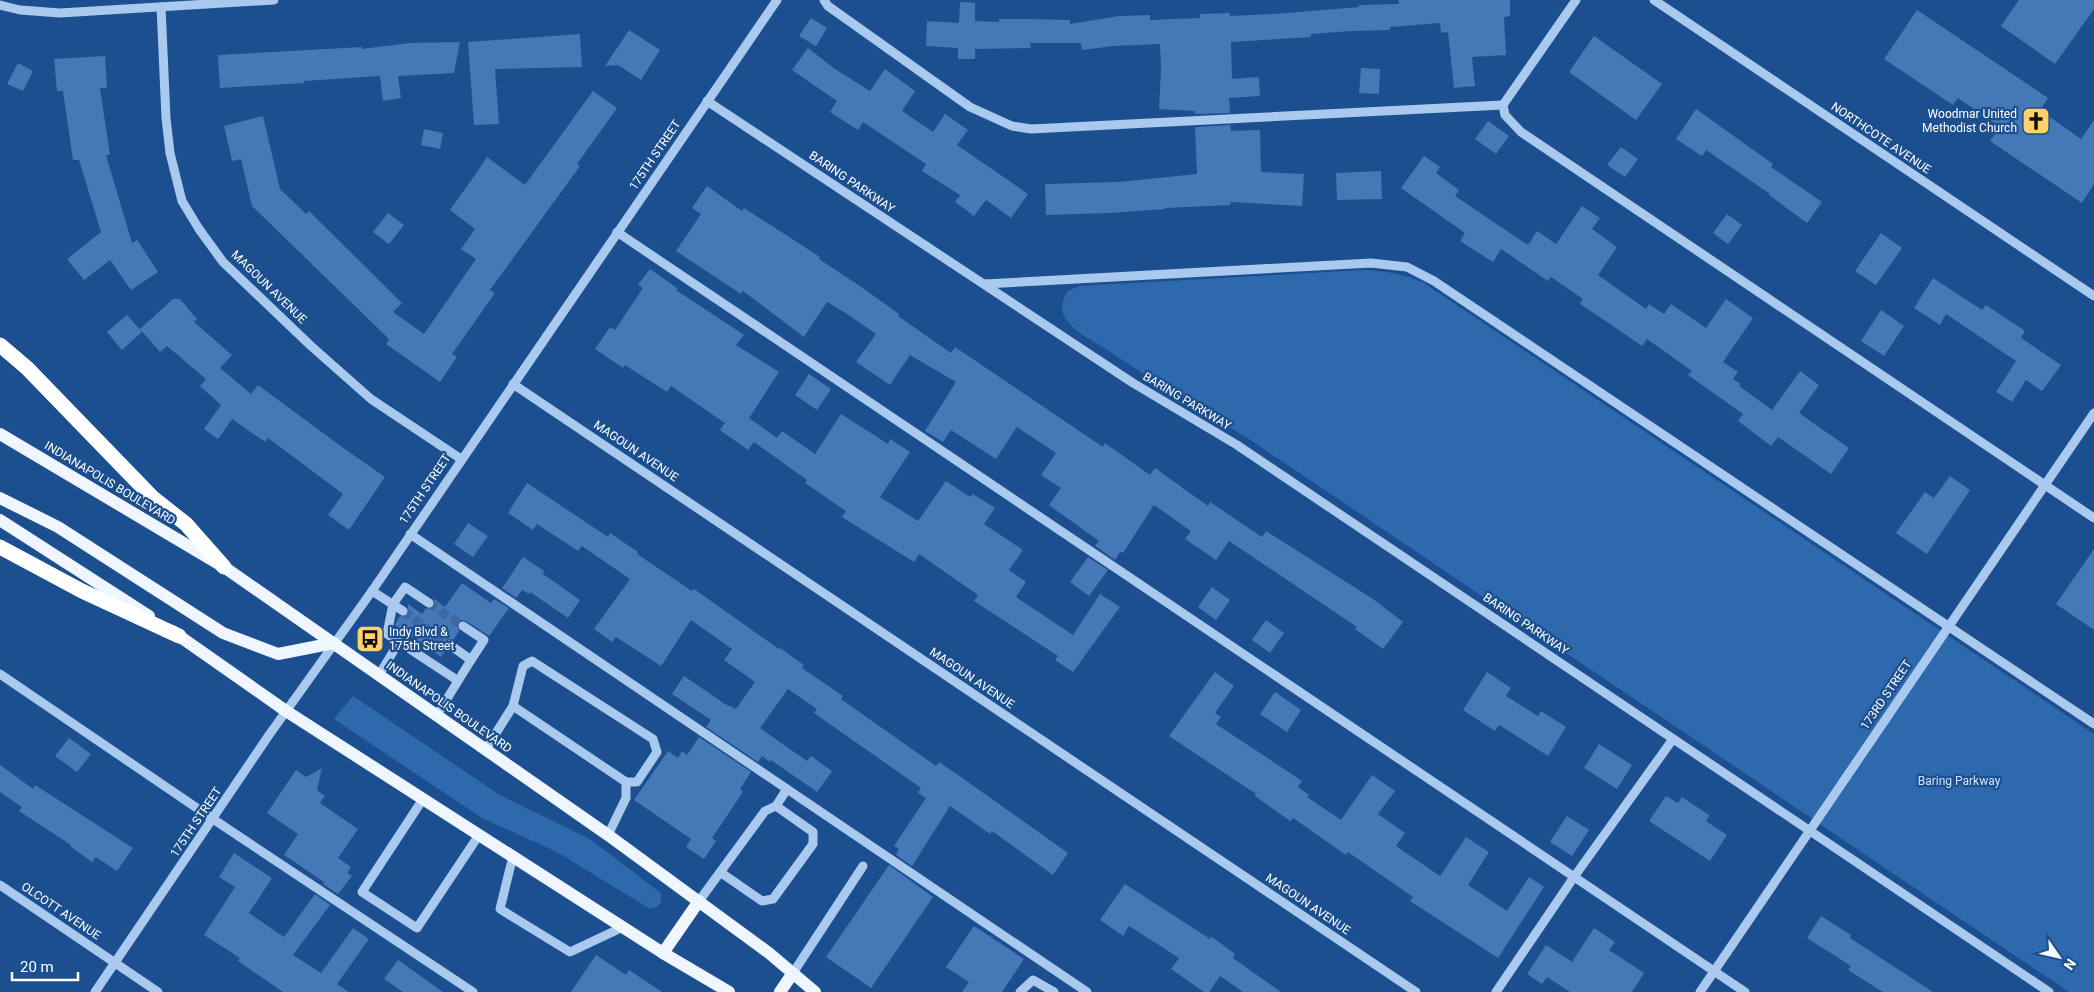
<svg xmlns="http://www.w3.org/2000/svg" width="2094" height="992" viewBox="0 0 2094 992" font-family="Roboto,sans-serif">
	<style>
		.green { fill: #2e69ad }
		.building { fill: #4478b7 }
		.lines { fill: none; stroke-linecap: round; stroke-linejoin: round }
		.minor-tunnel { stroke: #3d69a0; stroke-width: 9; stroke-dasharray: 9 4.5; stroke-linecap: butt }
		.minor { stroke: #a9c9ee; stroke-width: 9 }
		.major { stroke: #f0f6ff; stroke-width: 12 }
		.highway { stroke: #fff; stroke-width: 15 }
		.labels { text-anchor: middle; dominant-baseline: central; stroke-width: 4.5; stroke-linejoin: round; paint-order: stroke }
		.poi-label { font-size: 12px; fill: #fff; stroke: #1b4f8f; text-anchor: end }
		.street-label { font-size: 12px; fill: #fff; stroke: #1b4f8f }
		.park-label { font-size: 12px; fill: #cfe3fa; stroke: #1b4f8f }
	</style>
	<rect width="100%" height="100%" fill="#1b4f8f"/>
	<g class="green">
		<path d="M1365,270C1386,271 1405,274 1424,283L2094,734V992H2069L1249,439C1202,411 1155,382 1109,351C1095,342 1075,333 1066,319C1059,310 1062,300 1068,291L1079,286Z"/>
		<path d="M353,696L500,795L590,839L661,893V902L657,907L650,909L557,852L482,818L334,719Z"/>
	</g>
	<g class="building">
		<path d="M1398,0H1510V16L1504,17L1506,55L1472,57L1475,86L1454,88L1448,32L1441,33L1440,23L1390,27V30L1351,31L1311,34V37L1231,42L1232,79L1259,77L1260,96L1229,98L1230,113L1195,114V111L1159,109L1161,69L1160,44L1113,46L1082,50L1081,43H1030L1031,48L975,49V59H958V48L926,46L927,21L959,23L960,2L975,3V21L999,22V19H1030L1070,20V24L1119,16L1150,15V20L1200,18V14L1230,13V16L1274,14L1359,7V5L1399,4Z"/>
		<path d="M2019,0H2094V9L2055,64L2001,26Z"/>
		<path d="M1917,10L2048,98L2040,110L2081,139L2094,120V184L2082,203L1990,141L2000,127L1958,98L1953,105L1884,59Z"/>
		<path d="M811,18L827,28L816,46L799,36Z"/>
		<path d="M629,30L660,50L641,80L618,65L605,66Z"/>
		<path d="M580,34L582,67L495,69L499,124L474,125L468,42Z"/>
		<path d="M1594,36L1662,84L1636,120L1569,72Z"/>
		<path d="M460,42L454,73L398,76L401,98L383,101L380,76L304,81V83L220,88L218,55L362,47V49L410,43Z"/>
		<path d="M808,48L835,69L870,91L885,69L915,91L902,111L933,132L945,114L968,130L957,145L1028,194L1011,218L986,200L974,216L955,202L960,195L922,171L926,164L863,122L858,130L830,112L837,101L792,70Z"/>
		<path d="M105,56L107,88H100L110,155H106L132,243L137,240L158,272L131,290L110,260L84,280L67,259L101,232L79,160H73L63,91H57L54,59Z"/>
		<path d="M18,63L33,71L23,91L7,84Z"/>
		<path d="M1361,68L1380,69L1379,94L1359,93Z"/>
		<path d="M593,91L617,108L577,164L580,166L490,290L495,293L452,354L457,357L440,382L386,344L389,339L252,206L241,159L232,161L224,126L263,116L280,189L306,214L309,211L402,303L393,312L424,334L476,259L461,249L475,229L450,210L477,172L487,157L525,185Z"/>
		<path d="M1696,109L1773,164L1771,167L1822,202L1807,223L1769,195L1770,194L1706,150L1702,156L1676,139Z"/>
		<path d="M1488,121L1509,136L1496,154L1475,139Z"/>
		<path d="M1230,125L1231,131L1260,130L1261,172L1304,174L1302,206L1230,202L1231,205L1165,208V209L1110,213L1046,215L1045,184L1118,182L1197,174L1195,127Z"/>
		<path d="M424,129L443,133L440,149L421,145Z"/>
		<path d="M1621,147L1638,159L1625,177L1607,165Z"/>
		<path d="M1424,156L1440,167L1436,173L1459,190L1455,196L1528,245L1537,231L1556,244L1582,206L1600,218L1592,229L1617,247L1598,275L1646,309L1649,304L1664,314L1671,304L1706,328L1726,299L1753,318L1723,362L1738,372L1733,379L1741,384L1739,386L1772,410L1800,371L1819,385L1799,413L1849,448L1831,474L1778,437L1771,446L1738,421L1743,414L1688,375L1692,371L1647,339L1642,346L1613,326L1580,304L1583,299L1551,277L1548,281L1501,249L1493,262L1460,241L1465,233L1401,188Z"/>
		<path d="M1381,171L1382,199L1337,200L1336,173Z"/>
		<path d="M707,186L742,211L744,208L820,257L819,259L860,286L899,314L898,316L951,353L955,347L1103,447L1105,443L1150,475L1155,468L1208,506L1210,502L1262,537L1266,531L1373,599L1403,622L1383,649L1355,629L1357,627L1229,541L1216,560L1185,539L1191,531L1154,505L1123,553L1120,552L1115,560L1095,546L1099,541L1049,505L1061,488L1041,475L1056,453L1017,427L996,459L951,430L943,442L925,431L956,382L910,355L890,385L856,362L876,334L844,312L827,302L804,337L743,291L741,294L676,251L701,214L692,208Z"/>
		<path d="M388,213L404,225L389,244L373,232Z"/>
		<path d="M1727,214L1742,225L1728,244L1713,233Z"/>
		<path d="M1881,233L1902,248L1876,285L1855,271Z"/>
		<path d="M650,269L677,288L676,290L744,335L736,345L779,372L749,418L777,438L782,431L815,454L841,414L888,444L890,439L910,452L880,497L918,521L946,481L970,497L973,494L995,508L984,524L1023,550L1009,570L1026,582L1016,597L1073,635L1100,594L1120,607L1073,672L1055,660L1058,656L974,601L978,595L919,554L914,562L842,517L846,511L805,483L807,480L754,442L748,450L720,430L725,423L671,386L667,392L625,365L623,368L595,349L610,327L615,330L643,288L638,285Z"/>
		<path d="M1933,278L1982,310L1986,305L2025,331L2021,338L2061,365L2042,391L2026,380L2012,402L1996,392L2016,361L1946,314L1940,325L1914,308Z"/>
		<path d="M173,299H180L197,319L194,322L232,355L220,368L251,394L258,385L342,447L385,477L349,530L328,515L343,494L268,438L265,442L232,419L218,439L204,429L221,405L200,386L206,379L167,346L160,352L140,329Z"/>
		<path d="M1881,310L1904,326L1884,356L1861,341Z"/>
		<path d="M127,315L142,332L122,350L107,332Z"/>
		<path d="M809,374L831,389L817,410L795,395Z"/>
		<path d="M1950,476L1970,490L1927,554L1896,533L1925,492L1934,498Z"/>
		<path d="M527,483L608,537L610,533L638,552L637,554L692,591L694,589L779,649L780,648L804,665L802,668L843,696L841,699L936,766L939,762L961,777L1068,853L1053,875L992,831L990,834L950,806L912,866L896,855L899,849L894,846L926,798L918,793L921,788L814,713L817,709L788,689L760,728L807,761L811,756L832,771L817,792L771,760L770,762L762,756L758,762L706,727L711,720L672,694L684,676L725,704L736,709L755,682L724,660L732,649L691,620L661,666L616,637L612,642L594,629L630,579L582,546L578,551L537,524L533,530L508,513Z"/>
		<path d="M468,523L488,536L473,557L454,544Z"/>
		<path d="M2094,549V630L2056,604Z"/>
		<path d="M523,557L544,571L543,574L580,600L568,618L530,592L529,594L522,590L516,598L502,588Z"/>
		<path d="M1088,557L1108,570L1089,596L1070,582Z"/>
		<path d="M462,583L491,603L494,599L509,608L489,636L466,621L461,620L457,625L459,631L453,640L448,639L445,642L444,647L446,650L441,657L395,625L400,616L405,617L408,614V604L422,614L426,608L429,609L434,607L435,603L433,598L445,607Z"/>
		<path d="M1212,587L1230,600L1216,620L1198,607Z"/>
		<path d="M1266,620L1284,633L1270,653L1252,640Z"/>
		<path d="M1215,672L1234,686L1215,713L1221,717L1216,724L1302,781L1298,787L1309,795L1307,797L1341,820L1372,775L1395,791L1378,814L1405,833L1396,846L1440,876L1466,837L1489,852L1468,885L1507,911L1529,877L1544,887L1498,958L1410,901L1413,897L1348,852L1346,855L1293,818L1290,821L1255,796L1256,794L1169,736Z"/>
		<path d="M1487,672L1511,688L1506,696L1538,716L1541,711L1566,727L1548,756L1499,725L1495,731L1463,710Z"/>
		<path d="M1275,692L1301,710L1287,732L1260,714Z"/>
		<path d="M699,737L751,772L740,789L743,792L712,838L716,841L704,859L686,847L691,839L634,800L668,751L678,758L682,751L687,755Z"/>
		<path d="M69,738L91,754L77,772L55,756Z"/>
		<path d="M1599,744L1632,765L1617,789L1584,768Z"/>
		<path d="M0,765L33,789L35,785L133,848L117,871L96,857L92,862L70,846L71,845L19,811L22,807L0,792Z"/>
		<path d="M322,768L317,790L325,796L320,803L358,829L338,858L351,867L347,873L352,876L338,894L323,884L324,882L284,855L298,834L267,813L296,770L306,777Z"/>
		<path d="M1666,796L1678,803L1682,797L1709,815L1706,821L1727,835L1710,861L1649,821Z"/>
		<path d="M1567,816L1589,830L1572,856L1550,842Z"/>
		<path d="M234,853L272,878L249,913L284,937L315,894L330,905L293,955L321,973L353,928L369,939L337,984L349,992H283L238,961L240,958L204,935L235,887L219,877Z"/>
		<path d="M889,865L933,897L871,988L826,957Z"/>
		<path d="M1125,884L1210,939L1212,937L1235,954L1233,958L1281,992H1243L1220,976L1209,992H1204L1171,969L1179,958L1129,926L1123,936L1100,920Z"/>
		<path d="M1821,916L1851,935L1850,938L1933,992H1883L1848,970L1851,966L1807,938Z"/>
		<path d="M974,926L1024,959L1002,992H962L969,982L946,967Z"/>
		<path d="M1594,928L1615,942L1609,950L1644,973L1632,992H1570L1547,977L1542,984L1527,974L1546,945L1572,962Z"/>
		<path d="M596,955L626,975L629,970L662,992H571Z"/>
		<path d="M398,960L443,992H403L384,979Z"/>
	</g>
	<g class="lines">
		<g class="minor-tunnel">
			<path d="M429,603L463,626"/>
			<path d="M403,611L450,645"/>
		</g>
		<g class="minor">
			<path d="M824,0L828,6L970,107L1012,126L1031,129L1503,105"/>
			<path d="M1654,0L2094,296"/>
			<path d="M0,5L20,10L60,13L274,0"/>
			<path d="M161,7L166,118L170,153L182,201L199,229L223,262L311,346L371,399L461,459"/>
			<path d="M707,101L1133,383L1237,445L2049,992"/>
			<path d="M1503,105L1505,115L1521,132L2094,518"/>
			<path d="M1503,105L1576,0"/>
			<path d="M617,232L1745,992"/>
			<path d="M984,284L1371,263L1407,267L1434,281L2094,724"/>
			<path d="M513,384L1416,992"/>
			<path d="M410,534L1087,992"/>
			<path d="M372,591L403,611"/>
			<path d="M429,603L405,587L393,604L387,634L457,680"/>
			<path d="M463,626L484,640L471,660"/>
			<path d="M0,674L213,819L473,992"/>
			<path d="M379,675L399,642"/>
			<path d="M437,715L471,660L450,645"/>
			<path d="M486,749L513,706L523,666L532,661L653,739L657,752L637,782H626L513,706"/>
			<path d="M423,799L362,892L417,928L479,835"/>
			<path d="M776,806L787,789"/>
			<path d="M608,835L626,798V782"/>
			<path d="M513,856L500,909L570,952L623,927"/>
			<path d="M0,885L158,992"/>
			<path d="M699,901L765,811L776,806L813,832V844L773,899L762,901L720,872"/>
			<path d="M793,973L863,866"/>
			<path d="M95,992L269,735L372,591L777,0"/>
			<path d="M1020,992L1033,980L1054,992"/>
			<path d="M1496,992L1574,877L1673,739"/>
			<path d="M1700,992L2094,413"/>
		</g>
		<g class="major">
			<path d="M0,434L224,567L608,835L769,953L815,992"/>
			<path d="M0,498L58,527L223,633L278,654L334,643"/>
			<path d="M0,520L149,616"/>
			<path d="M172,631L286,711L663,953L729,992"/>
			<path d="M663,953L699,901"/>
			<path d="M780,992L793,973"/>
		</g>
		<g class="highway">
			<path d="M0,345L27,368L153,498L186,524L224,567"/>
			<path d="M0,547L82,591L179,636"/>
		</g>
	</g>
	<defs>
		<symbol id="church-square" viewBox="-11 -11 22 22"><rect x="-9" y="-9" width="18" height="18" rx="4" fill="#ffd166" stroke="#1b4f8f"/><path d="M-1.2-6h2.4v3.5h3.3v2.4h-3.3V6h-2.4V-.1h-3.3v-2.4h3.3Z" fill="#111"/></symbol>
		<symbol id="bus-square" viewBox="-11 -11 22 22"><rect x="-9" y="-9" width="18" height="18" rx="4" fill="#ffd166" stroke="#1b4f8f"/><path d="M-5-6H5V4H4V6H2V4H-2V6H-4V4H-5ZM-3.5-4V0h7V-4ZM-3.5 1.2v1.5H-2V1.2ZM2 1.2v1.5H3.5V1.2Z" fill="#111"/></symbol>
	</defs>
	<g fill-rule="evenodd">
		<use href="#church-square" x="2020" y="105" width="32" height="32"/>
		<use href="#bus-square" x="354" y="623" width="32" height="32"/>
	</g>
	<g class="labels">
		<g class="poi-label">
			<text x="2017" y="114">Woodmar United<tspan x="2017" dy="14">Methodist Church</tspan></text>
			<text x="389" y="632" text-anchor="start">Indy Blvd &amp;<tspan x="389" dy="14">175th Street</tspan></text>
		</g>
		<g class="street-label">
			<text transform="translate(1881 138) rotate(34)">NORTHCOTE AVENUE</text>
			<text transform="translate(655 155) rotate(-56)">175TH STREET</text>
			<text transform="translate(852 182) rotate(34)">BARING PARKWAY</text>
			<text transform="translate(269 287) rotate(44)">MAGOUN AVENUE</text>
			<text transform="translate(1187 401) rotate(31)">BARING PARKWAY</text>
			<text transform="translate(636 451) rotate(34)">MAGOUN AVENUE</text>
			<text transform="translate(110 483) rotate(31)">INDIANAPOLIS BOULEVARD</text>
			<text transform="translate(425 489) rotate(-56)">175TH STREET</text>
			<text transform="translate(1526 624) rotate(34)">BARING PARKWAY</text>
			<text transform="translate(972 678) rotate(34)">MAGOUN AVENUE</text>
			<text transform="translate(1886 695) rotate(-56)">173RD STREET</text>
			<text transform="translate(449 707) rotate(35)">INDIANAPOLIS BOULEVARD</text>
			<text transform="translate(196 822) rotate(-56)">175TH STREET</text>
			<text transform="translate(1308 904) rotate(34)">MAGOUN AVENUE</text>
			<text transform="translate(61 911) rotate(34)">OLCOTT AVENUE</text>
		</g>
		<g class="park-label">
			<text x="1959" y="781">Baring Parkway</text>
		</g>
	</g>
	<g transform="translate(2059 957) rotate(124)" stroke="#1b4f8f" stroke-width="4" paint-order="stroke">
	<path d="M0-4L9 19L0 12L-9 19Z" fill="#ffffff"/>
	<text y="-8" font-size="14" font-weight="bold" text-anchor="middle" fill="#ffffff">N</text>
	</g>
	<path d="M12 972v8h66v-8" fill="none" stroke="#ffffff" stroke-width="2.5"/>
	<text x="20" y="972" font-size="15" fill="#ffffff" stroke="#1b4f8f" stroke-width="4" paint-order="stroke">20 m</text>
</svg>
